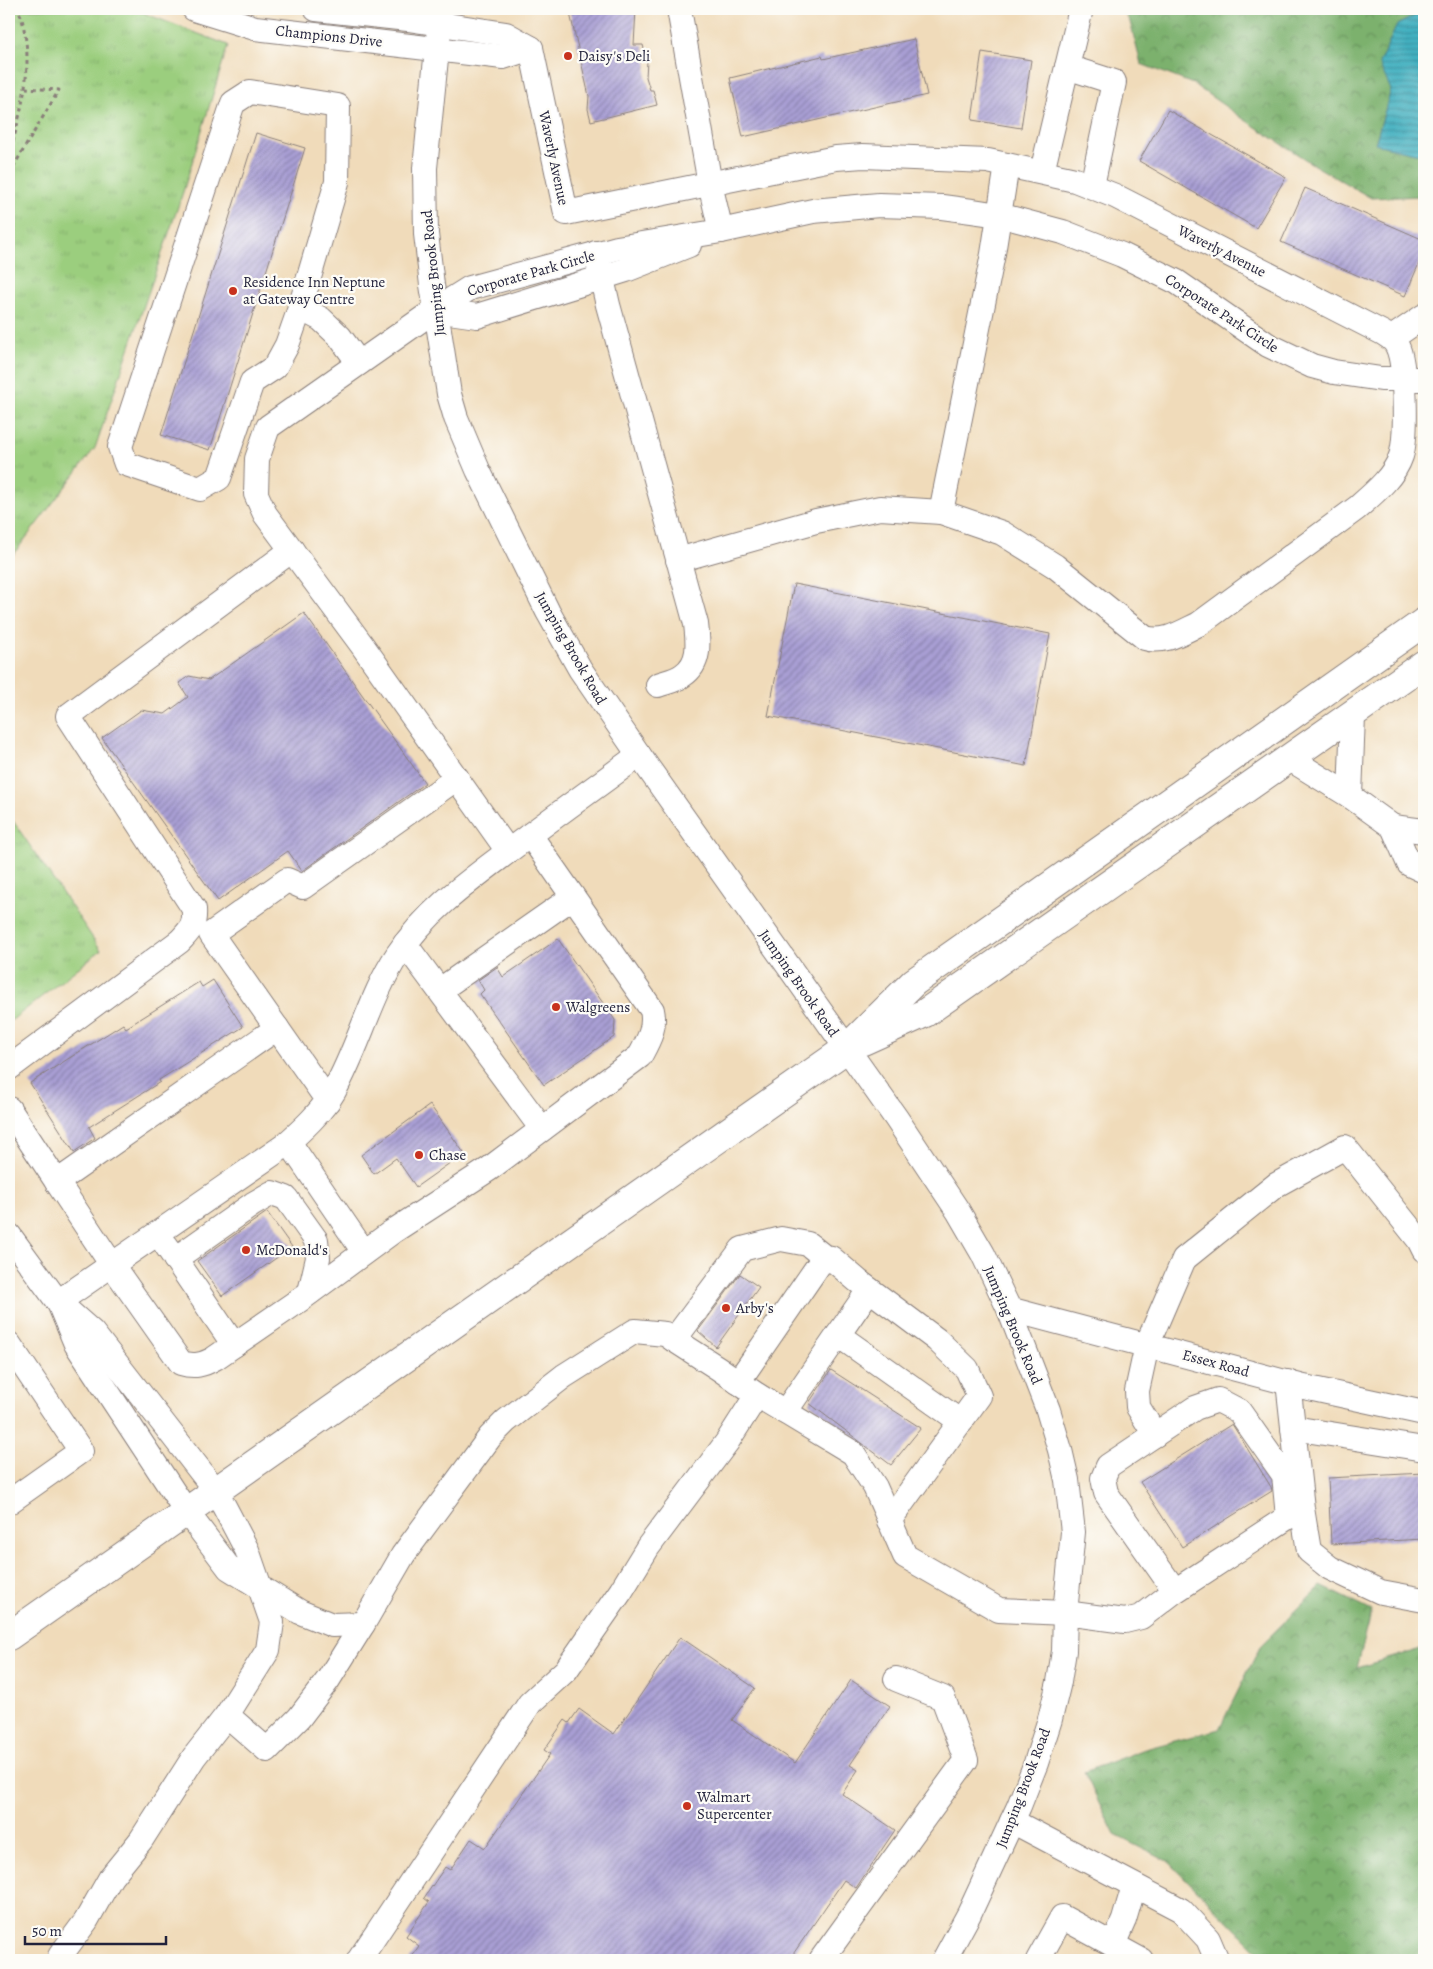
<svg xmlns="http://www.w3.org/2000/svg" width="1433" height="1969" viewBox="0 0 1433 1969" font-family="Alegreya,serif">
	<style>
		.grass { fill: url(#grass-tufts); stroke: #5e785c }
		.forest { fill: url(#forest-crowns); stroke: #4f6a54 }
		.water { fill: url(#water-rules); stroke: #32697e }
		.building { fill: url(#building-hatch) }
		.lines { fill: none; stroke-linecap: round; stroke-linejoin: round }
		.minor-casing { stroke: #897e7a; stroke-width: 26 }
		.highway-casing { stroke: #897e7a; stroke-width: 30 }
		.path { stroke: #897e7a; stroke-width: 3; stroke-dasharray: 4 4; stroke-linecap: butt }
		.minor { stroke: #fff; stroke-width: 24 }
		.highway { stroke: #fff; stroke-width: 28 }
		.poi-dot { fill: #c8321e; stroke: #fdfcf7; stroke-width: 2 }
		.labels { text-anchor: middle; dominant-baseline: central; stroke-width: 4.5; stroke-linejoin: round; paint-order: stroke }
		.street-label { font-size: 15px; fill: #22223b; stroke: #fdfcf7 }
		.poi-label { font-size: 15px; fill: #22223b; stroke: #fdfcf7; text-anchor: start }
	</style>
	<defs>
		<pattern id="grass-tufts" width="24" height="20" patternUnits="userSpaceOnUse" patternTransform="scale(1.25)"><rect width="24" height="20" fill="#9bce7e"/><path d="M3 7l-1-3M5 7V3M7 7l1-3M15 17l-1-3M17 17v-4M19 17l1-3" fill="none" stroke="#85b16e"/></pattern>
		<pattern id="forest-crowns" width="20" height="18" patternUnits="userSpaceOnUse" patternTransform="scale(1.25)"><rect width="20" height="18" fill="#7cb16d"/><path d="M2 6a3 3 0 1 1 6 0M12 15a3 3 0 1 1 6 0" fill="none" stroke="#65905b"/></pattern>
		<pattern id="water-rules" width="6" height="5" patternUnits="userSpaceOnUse" patternTransform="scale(1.25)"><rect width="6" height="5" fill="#43b0c0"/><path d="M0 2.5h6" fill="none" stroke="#388f9d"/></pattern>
		<pattern id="building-hatch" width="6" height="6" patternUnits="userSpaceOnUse" patternTransform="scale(1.25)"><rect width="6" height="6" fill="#a99fd4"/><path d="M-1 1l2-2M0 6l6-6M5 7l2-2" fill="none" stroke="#8981ad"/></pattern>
	</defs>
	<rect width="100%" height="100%" fill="#fdfcf7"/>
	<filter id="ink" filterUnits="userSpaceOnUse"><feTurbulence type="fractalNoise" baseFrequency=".02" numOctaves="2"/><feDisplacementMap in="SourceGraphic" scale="10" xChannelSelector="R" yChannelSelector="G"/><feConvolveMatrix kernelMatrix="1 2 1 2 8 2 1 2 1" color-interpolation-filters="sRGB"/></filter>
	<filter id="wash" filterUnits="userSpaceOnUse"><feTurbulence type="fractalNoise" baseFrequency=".0096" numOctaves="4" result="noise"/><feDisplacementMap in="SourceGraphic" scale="20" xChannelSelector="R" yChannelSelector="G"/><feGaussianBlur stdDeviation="1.12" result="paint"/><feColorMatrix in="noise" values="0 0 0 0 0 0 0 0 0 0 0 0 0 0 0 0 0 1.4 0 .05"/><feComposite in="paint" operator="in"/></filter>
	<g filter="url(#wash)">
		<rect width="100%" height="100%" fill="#f0dbba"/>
		<g class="grass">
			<path d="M9,9H133L228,45L183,192L95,448L9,560Z"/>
			<path d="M9,815L101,950L12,1020H9Z"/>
		</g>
		<g class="forest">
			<path d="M1122,9H1424V11L1397,25L1391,90L1375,144L1424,155V196L1371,198L1314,165L1242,118L1193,84L1141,64L1130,22Z"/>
			<path d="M1321,1586L1372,1611L1357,1668L1424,1648V1960H1266L1169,1862L1115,1835L1084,1772L1145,1749L1219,1729L1261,1645Z"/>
		</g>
		<path class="water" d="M1424,11V155L1375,144L1391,90L1379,63L1397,25Z"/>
		<g id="blocks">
			<g class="building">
				<path d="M569,9H636L634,45H643L647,61L646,77L650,90H653L657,105L591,121L588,109L589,96Z"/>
				<path d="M914,39L927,95L743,137L730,78L822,56L823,59Z"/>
				<path d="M982,52L1031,60L1021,128L972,120Z"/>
				<path d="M1168,110L1286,177L1256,228L1139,161Z"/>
				<path d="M256,133L305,148L210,450L161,435Z"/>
				<path d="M1305,188L1424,240V252L1405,296L1281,242Z"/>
				<path d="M794,584L1050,634L1026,766L768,716Z"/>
				<path d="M304,613L425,783L302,871L288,851L218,901L102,738L141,710L165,714L188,697L179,683L189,676L209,680Z"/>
				<path d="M558,939L615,1020L614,1037L544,1085L480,994L484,990L478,980L497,967L503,977Z"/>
				<path d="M213,980L243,1027L159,1080L160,1082L89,1127L95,1138L74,1152L30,1083L123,1024L126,1028L199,982L202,987Z"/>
				<path d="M430,1105L464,1153L416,1187L396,1158L374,1174L361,1155Z"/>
				<path d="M267,1212L292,1247L222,1296L197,1261Z"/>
				<path d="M740,1274L759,1287L716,1347L698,1331Z"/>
				<path d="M831,1370L921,1428L891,1465L809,1403Z"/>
				<path d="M1232,1424L1271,1487L1272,1491L1182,1547L1140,1482Z"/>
				<path d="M1424,1473V1539L1331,1544L1328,1478Z"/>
				<path d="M680,1637L755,1688L732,1720L795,1763L851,1680L890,1706L850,1765L858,1770L842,1794L895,1830L856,1888L844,1880L789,1960H409L419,1946L406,1936L429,1902L424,1898L445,1867L450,1870L471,1839L485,1848L550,1754L544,1750L565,1720L569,1723L579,1709L614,1734Z"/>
			</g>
		</g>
	</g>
	<g filter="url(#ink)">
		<use href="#blocks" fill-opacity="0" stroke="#897e7a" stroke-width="1"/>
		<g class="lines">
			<defs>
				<g id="minor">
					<path d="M194,9L255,28L461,52L503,57L531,48"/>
					<path d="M316,9L408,19L506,34L531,48L566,213L836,158L863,156L988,161L1075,180L1115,196L1383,333C1389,337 1394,339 1397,346C1406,363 1407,437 1401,456C1394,477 1373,494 1357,508L1199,624C1182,632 1164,644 1145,638L1055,566L1002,533L941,512L880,508L816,521L678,560"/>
					<path d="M441,9L425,168L426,234L432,285L449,394L456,418L478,470L548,612L580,669L639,755L896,1118L958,1211L983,1254L1009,1309L1048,1410L1060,1450L1067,1480L1073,1532L1065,1613L1064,1651L1059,1682L1050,1719L1036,1763L1019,1806L969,1914L944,1960"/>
					<path d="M679,9L710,184L721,231"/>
					<path d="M1081,9L1067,67L1114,82L1092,186"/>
					<path d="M1042,172L1067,67"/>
					<path d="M596,253L608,305L696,624C698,642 701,663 683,675C677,680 666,682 658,685"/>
					<path d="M300,308L287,345L275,367L252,382L219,478L200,489L126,464L120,447L233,103L250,92L338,106L337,182L300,308L321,319L340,337L359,363"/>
					<path d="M435,310L477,316L626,270L689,245"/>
					<path d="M1392,338L1424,316"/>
					<path d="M941,512L993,254L1007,165"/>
					<path d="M1290,759L1350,796L1393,827L1409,864L1424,871"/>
					<path d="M1350,796L1353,715"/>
					<path d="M1393,827L1424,831"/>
					<path d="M508,851L362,645L265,514L256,494L257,459L268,427L435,310L470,288L617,248L721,231L813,211L879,205L942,207L972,211L999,215L1063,232L1122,255L1177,282L1268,345L1312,366L1334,372L1381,379H1424"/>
					<path d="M405,944L542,1129"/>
					<path d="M440,990L573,897"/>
					<path d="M9,1068L180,941C191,929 195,926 194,909L68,716L292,550"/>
					<path d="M328,1101L211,934L287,880L303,887L457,778"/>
					<path d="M9,1109L57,1182L277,1028"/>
					<path d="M289,1142L364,1252"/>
					<path d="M57,1182L112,1265L181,1363C194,1367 203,1365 215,1358L301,1299L392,1232L489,1169L640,1056C648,1041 656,1028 652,1010L530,835"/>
					<path d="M9,1235L58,1302L92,1332L216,1491L247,1550L272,1622L268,1650L227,1715L194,1757L141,1840L111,1877L86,1921L60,1956L64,1960"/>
					<path d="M166,1245L234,1345"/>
					<path d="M175,1259L253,1204L272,1193L286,1198L316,1240L318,1258L310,1292"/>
					<path d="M58,1302L284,1146C302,1130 322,1112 334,1091C359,1047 370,996 398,954C428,909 472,879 514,847C555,816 597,786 639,755"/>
					<path d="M61,1308L76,1344L186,1511L229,1568L300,1612L332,1625L363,1624"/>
					<path d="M1009,1309L1304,1387L1424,1413"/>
					<path d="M838,1335L869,1290"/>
					<path d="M674,1340L742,1249L781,1239L808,1244L828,1260"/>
					<path d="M9,1344L81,1451L9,1502"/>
					<path d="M738,1382L820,1263L831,1258L858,1281L937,1340L967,1369L979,1396L889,1521"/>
					<path d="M1288,1382L1302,1508L1309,1551L1330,1568L1381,1592L1424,1600"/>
					<path d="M785,1412L838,1335L961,1422"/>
					<path d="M1293,1428L1424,1449"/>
					<path d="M1155,1435L1138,1407L1137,1391L1147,1345L1184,1259L1276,1185L1345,1147L1419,1240L1424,1250"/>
					<path d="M227,1715L267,1750L299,1718L328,1680L363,1624L403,1555L490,1437L506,1421L564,1376L635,1331L665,1334L718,1368L757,1395L853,1453L875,1487L905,1556L999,1610L1065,1613L1125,1621L1141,1617L1175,1591L1288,1517L1284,1475L1239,1411L1218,1400L1195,1408L1108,1466L1103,1478L1106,1493L1175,1591"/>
					<path d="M1012,1821L1181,1910L1208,1939L1217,1960"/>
					<path d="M1113,1945L1124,1920L1134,1886"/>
					<path d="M359,1960L530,1703L566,1670L621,1591L648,1547L727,1442L757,1395"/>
					<path d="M821,1960L966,1760L943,1698L896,1679"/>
					<path d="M1038,1960L1062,1917L1141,1960"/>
				</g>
				<g id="highway">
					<path d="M863,1041L925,1013L1424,664"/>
					<path d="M9,1636L846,1049L914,982L1424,622"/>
				</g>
			</defs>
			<use href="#minor" class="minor-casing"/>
			<use href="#highway" class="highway-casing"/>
			<g class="path">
				<path d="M9,158C19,116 32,78 25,34C23,25 23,17 17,9"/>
				<path d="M9,174L59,90L26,88"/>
			</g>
			<use href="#minor" class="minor"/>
			<use href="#highway" class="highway"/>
		</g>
	</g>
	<g class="poi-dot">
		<circle cx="568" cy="56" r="5"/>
		<circle cx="233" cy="291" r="5"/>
		<circle cx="556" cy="1007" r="5"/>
		<circle cx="419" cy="1155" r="5"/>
		<circle cx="246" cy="1250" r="5"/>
		<circle cx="726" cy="1308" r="5"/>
		<circle cx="687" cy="1806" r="5"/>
	</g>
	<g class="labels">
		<g class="street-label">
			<text transform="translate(329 36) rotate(6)">Champions Drive</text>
			<text transform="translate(554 158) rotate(78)">Waverly Avenue</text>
			<text transform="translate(1222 251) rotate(27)">Waverly Avenue</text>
			<text transform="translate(433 273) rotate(-96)">Jumping Brook Road</text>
			<text transform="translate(531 273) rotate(-16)">Corporate Park Circle</text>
			<text transform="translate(1222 313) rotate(33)">Corporate Park Circle</text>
			<text transform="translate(571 648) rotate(60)">Jumping Brook Road</text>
			<text transform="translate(799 983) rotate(55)">Jumping Brook Road</text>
			<text transform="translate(1013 1325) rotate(67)">Jumping Brook Road</text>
			<text transform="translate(1216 1363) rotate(15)">Essex Road</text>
			<text transform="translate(1023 1788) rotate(-69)">Jumping Brook Road</text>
		</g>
		<g class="poi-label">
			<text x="578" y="56">Daisy's Deli</text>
			<text x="243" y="282">Residence Inn Neptune<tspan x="243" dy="17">at Gateway Centre</tspan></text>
			<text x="566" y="1007">Walgreens</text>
			<text x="429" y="1155">Chase</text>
			<text x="256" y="1250">McDonald's</text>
			<text x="736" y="1308">Arby's</text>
			<text x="697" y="1797">Walmart<tspan x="697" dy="17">Supercenter</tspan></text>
		</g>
	</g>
	<rect width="1433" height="1969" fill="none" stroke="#fdfcf7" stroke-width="30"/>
	<path d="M25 1936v8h141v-8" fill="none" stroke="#22223b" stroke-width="2.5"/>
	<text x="32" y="1936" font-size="15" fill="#22223b" stroke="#fdfcf7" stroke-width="4" paint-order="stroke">50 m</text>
</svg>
